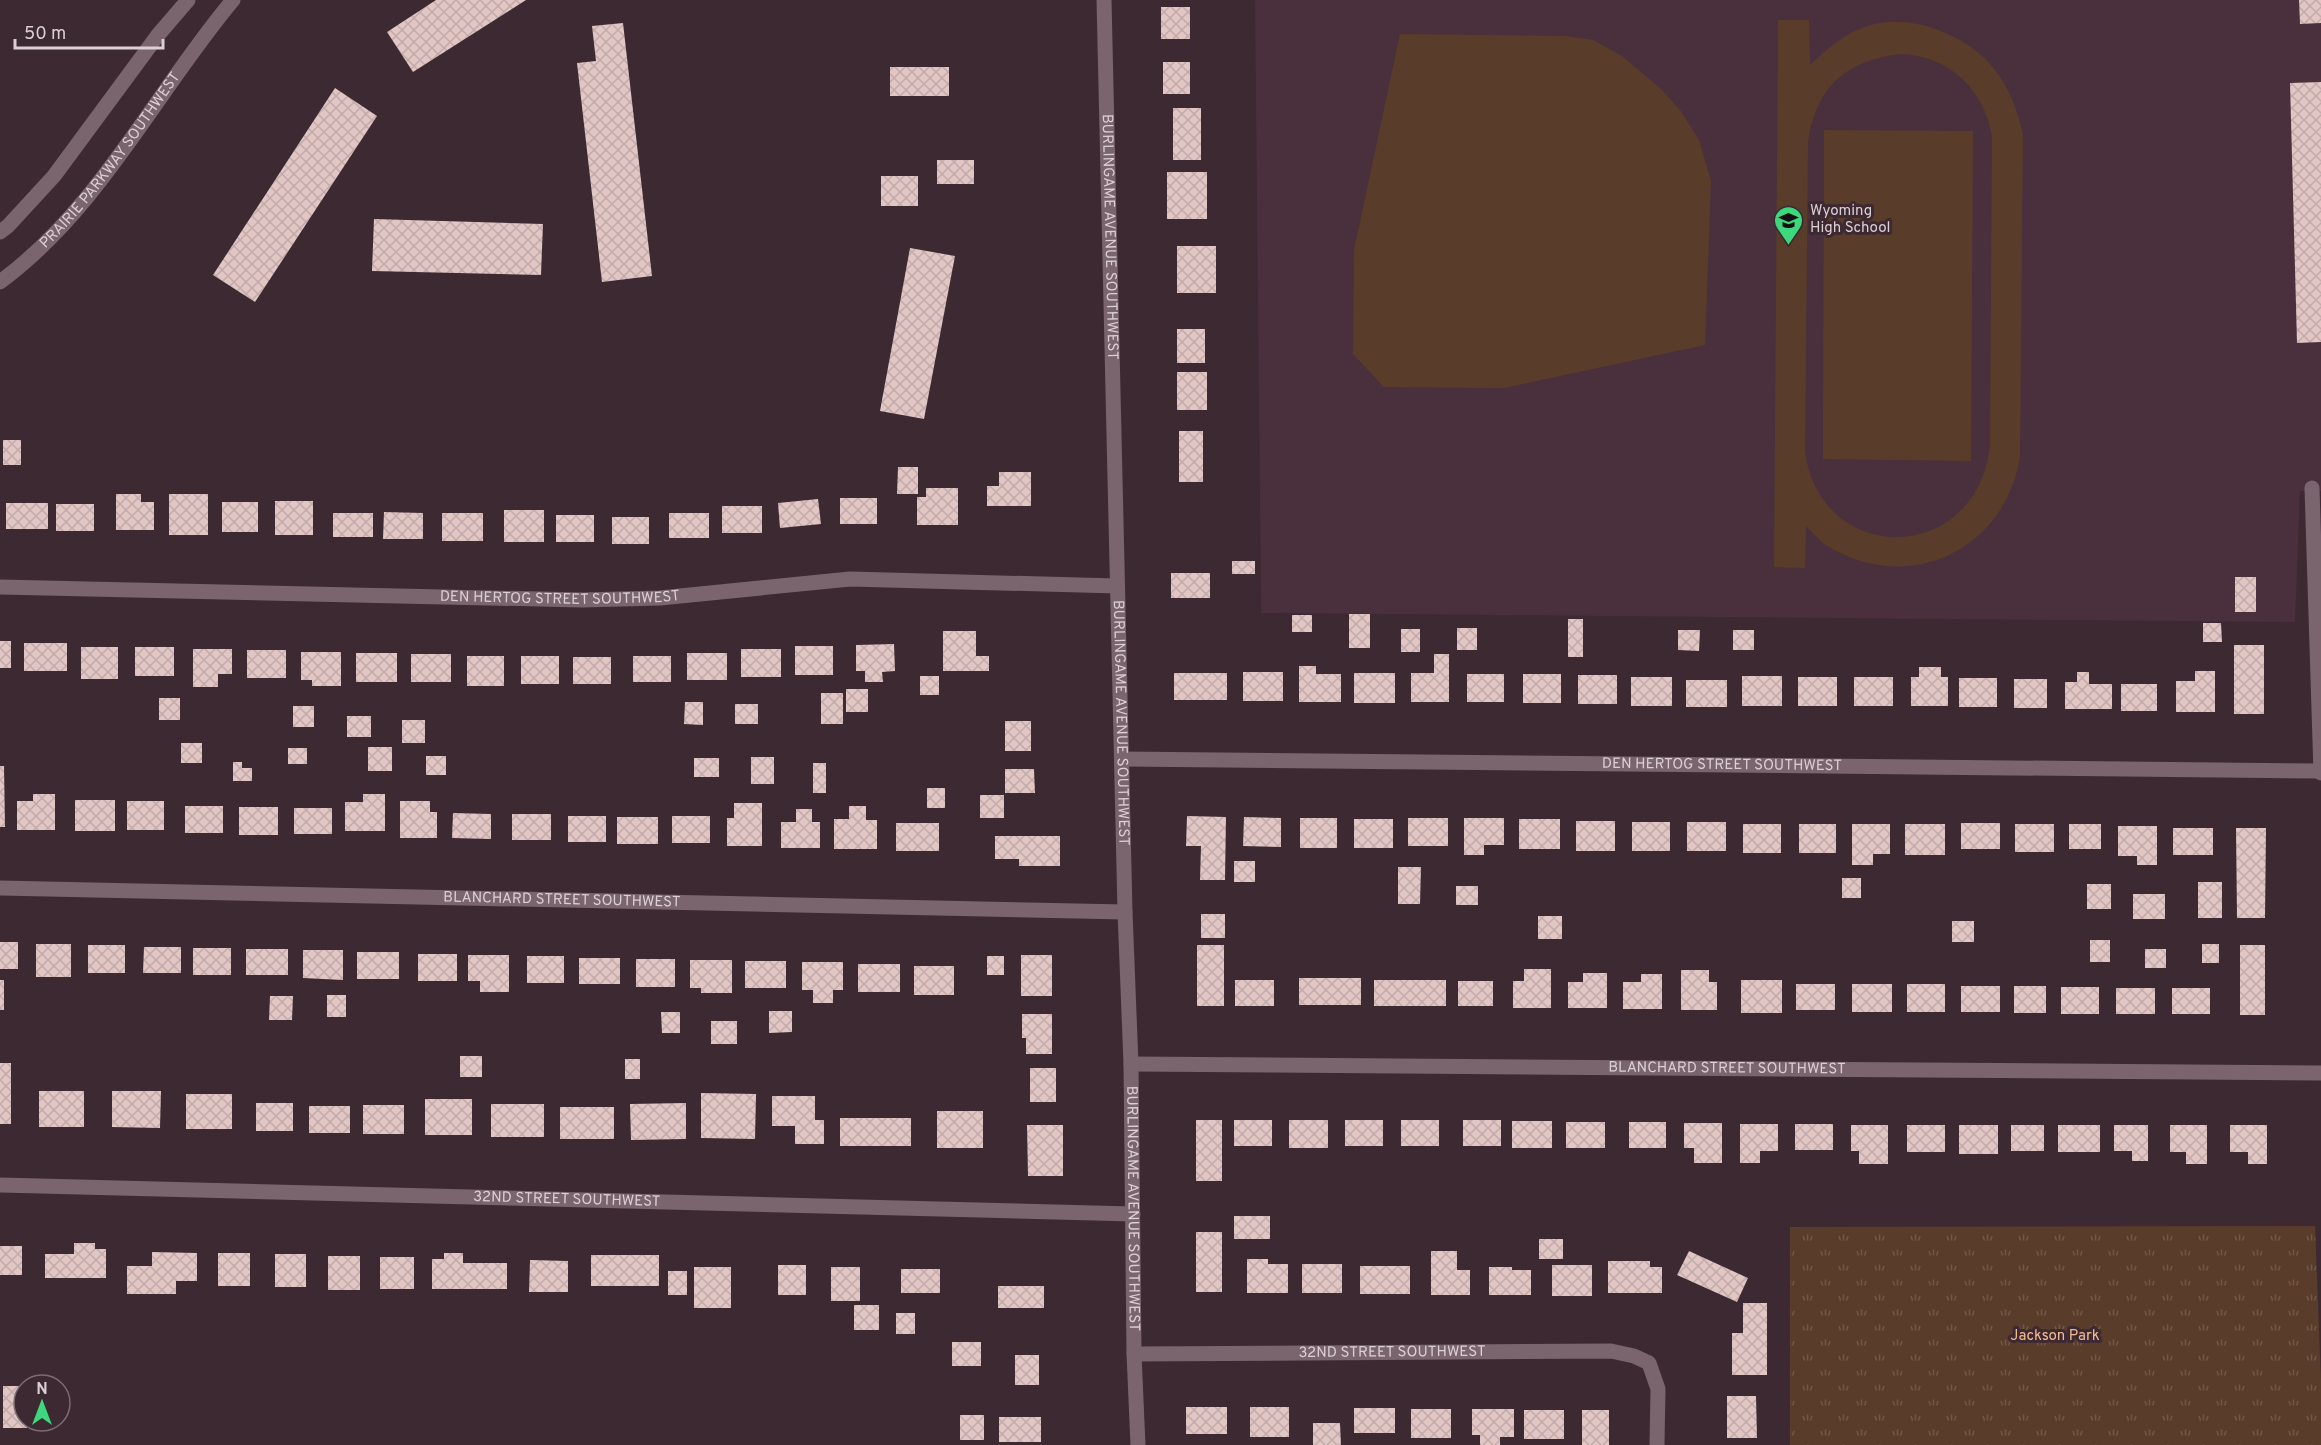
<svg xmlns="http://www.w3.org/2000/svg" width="2321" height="1445" viewBox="0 0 2321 1445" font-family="Overpass,sans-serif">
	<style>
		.built { fill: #49303c }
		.park { fill: url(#park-tufts) }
		.pitch { fill: #593d2a; fill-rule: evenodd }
		.building { fill: url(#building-cross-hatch) }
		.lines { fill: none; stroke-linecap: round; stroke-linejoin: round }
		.street { stroke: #7a646e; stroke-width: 15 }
		.secondary { stroke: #7a646e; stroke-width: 15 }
		.labels { text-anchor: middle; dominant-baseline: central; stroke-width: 6; stroke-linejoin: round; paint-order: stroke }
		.street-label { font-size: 15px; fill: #dbcfd4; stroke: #3c2932 }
		.poi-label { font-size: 15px; fill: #dbcfd4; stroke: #3c2932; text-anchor: start }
		.park-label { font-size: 15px; fill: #f6ba92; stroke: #3c2932 }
	</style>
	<defs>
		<pattern id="park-tufts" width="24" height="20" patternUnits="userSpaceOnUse" patternTransform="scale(1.5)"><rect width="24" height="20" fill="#593d2a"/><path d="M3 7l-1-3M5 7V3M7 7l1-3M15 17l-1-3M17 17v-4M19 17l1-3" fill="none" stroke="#705848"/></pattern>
		<pattern id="building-cross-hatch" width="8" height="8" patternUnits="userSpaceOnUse" patternTransform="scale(1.5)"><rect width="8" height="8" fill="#e1c6c4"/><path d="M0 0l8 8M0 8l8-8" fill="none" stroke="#c1abaa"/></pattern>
	</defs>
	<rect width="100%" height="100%" fill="#3c2932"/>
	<path class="built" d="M1255,0H2321V491H2300L2295,622L1261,613Z"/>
	<path class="park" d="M2315,1226L2321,1381V1445H1790V1227Z"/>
	<g class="pitch">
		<path d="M1778,20H1809L1810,65C1828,48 1846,32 1871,25C1892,19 1917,22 1938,30C1988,49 2012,83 2023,135L2020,456C2006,550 1908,597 1826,545C1818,540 1812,532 1806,526L1805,568L1774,567ZM1900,54C1948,55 1984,89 1992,136L1990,446C1976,566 1821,567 1805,452L1808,142C1816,87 1845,61 1900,54Z"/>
		<path d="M1400,34L1565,36L1593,40L1622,56L1660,88L1680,110L1699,140L1711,181L1705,345L1504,388L1384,387L1353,354L1354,250Z"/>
		<path d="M1824,130L1973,131L1971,461L1823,459Z"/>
	</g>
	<g class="building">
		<path d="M436,0H526L413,72L387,32Z"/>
		<path d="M2299,0H2321V23L2300,24Z"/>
		<rect x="1161" y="7" width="29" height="32"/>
		<path d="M623,23L652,276L602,282L577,63L596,61L592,26Z"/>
		<rect x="1163" y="62" width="27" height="32"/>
		<rect x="890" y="67" width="59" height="29"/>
		<path d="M2321,82V342L2297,343L2290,83Z"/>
		<path d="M335,88L377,116L255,302L213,275Z"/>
		<rect x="1173" y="108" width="28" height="52"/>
		<rect x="937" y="160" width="37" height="24"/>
		<rect x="1167" y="172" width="40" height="47"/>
		<rect x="881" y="176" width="37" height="30"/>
		<path d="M374,219L543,224L541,275L372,271Z"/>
		<rect x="1177" y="246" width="39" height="47"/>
		<path d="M910,248L955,256L924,419L880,411Z"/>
		<rect x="1177" y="329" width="28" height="34"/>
		<rect x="1177" y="372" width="30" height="38"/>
		<rect x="1179" y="431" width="24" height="51"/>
		<rect x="3" y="440" width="18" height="25"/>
		<path d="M898,467H918V494H897Z"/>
		<path d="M999,472H1031V506H987V486H999Z"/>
		<path d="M926,488H958V525H917V497H926Z"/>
		<path d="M116,494H141V502H154V530H116Z"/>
		<rect x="169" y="494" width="39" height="41"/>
		<rect x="840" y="498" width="37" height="26"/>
		<path d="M818,499L821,524L780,528L778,503Z"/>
		<rect x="275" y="501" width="38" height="34"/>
		<rect x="222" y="502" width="36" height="30"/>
		<rect x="6" y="503" width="42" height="26"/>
		<rect x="56" y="504" width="38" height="27"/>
		<rect x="722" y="506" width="40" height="27"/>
		<rect x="504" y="510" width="40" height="32"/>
		<path d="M384,512L423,513V539H383Z"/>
		<rect x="333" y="513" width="40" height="24"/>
		<rect x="442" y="513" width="41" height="28"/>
		<rect x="669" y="513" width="40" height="25"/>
		<rect x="556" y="515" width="38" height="27"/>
		<rect x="612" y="517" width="37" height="27"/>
		<rect x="1232" y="561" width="23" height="13"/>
		<rect x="1171" y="573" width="39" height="25"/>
		<rect x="2235" y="577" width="21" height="35"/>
		<rect x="1349" y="614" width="21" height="34"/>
		<rect x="1292" y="615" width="20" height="17"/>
		<rect x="1568" y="619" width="15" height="38"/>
		<path d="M2203,623H2221L2222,642H2203Z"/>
		<rect x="1457" y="628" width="20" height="22"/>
		<rect x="1401" y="629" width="19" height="23"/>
		<path d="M1678,630H1700L1699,651L1678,650Z"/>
		<rect x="1733" y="630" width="21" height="20"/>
		<path d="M943,631H976V656H989V671H943Z"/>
		<rect x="0" y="641" width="11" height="27"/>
		<rect x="24" y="643" width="43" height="28"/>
		<path d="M894,644L895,671L882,672L883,682H865V671H856V645Z"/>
		<rect x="2234" y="645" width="30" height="69"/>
		<rect x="795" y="646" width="38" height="29"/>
		<rect x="81" y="647" width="37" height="32"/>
		<rect x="135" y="647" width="39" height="29"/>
		<path d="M193,649H232V674H218V687H193Z"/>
		<rect x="741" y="649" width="40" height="28"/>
		<rect x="247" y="650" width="39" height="28"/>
		<path d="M301,652H341V686H312V680H301Z"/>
		<rect x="356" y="653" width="41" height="29"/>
		<rect x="687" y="653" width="40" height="27"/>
		<rect x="411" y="654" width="40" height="28"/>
		<path d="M1434,654H1449V702H1411V673H1434Z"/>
		<rect x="467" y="656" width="37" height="30"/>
		<rect x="521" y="656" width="38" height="28"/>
		<rect x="633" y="656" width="38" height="26"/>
		<rect x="573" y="657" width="38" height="27"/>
		<path d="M1299,666H1316V674H1341V702H1299Z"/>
		<path d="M1919,667H1941V677H1948V706H1911V677H1919Z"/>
		<path d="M2195,671H2215V712H2176V681H2195Z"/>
		<rect x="1243" y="672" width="40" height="29"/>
		<path d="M2077,672H2089V684H2112V709H2065V682H2077Z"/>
		<rect x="1174" y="673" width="53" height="27"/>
		<rect x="1354" y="673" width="41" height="30"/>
		<rect x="1467" y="674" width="37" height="28"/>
		<rect x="1523" y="674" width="38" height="29"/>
		<rect x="1578" y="675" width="39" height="29"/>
		<rect x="920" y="676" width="19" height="19"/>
		<rect x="1742" y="676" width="40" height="30"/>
		<rect x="1631" y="677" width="41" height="29"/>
		<rect x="1798" y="677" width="39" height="29"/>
		<rect x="1854" y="677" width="39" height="29"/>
		<rect x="1959" y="678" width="38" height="29"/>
		<rect x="2014" y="679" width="33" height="29"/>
		<rect x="1686" y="680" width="41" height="27"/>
		<rect x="2121" y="684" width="36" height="27"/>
		<rect x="846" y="689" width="22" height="23"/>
		<rect x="821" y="693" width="22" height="31"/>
		<rect x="159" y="698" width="21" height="22"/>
		<path d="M685,702H703V725L684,724Z"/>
		<rect x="735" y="704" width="23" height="20"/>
		<rect x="293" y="706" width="21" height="21"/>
		<rect x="347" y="716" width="24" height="21"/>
		<rect x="402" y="720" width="23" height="23"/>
		<rect x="1005" y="721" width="26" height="30"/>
		<rect x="181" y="743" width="21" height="20"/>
		<rect x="368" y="747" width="24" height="24"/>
		<rect x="288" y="748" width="19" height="16"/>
		<rect x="426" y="756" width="20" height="19"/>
		<rect x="751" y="757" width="23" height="27"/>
		<rect x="694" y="758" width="25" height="19"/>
		<path d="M233,762H242V768H252V781H233Z"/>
		<rect x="813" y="763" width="13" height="30"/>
		<path d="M0,766H4L5,827H0Z"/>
		<path d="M1005,769H1034L1035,793H1005Z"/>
		<rect x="927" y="788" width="18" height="20"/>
		<path d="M33,794H55V830H17V801H33Z"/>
		<path d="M363,794H385V831H345V802H363Z"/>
		<rect x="980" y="795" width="24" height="23"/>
		<rect x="75" y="800" width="40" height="31"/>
		<rect x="127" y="801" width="37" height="29"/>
		<path d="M400,801H430V812H437V838H400Z"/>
		<path d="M734,803H762V846H727V818H734Z"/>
		<rect x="185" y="806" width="38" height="27"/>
		<path d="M849,806H866V820H877V849H834V819H849Z"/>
		<rect x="239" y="807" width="39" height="28"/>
		<rect x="294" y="808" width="38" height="26"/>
		<path d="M796,809H812V822H820V848H781V822H796Z"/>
		<path d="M453,813L491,814V839L452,838Z"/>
		<rect x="512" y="814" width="39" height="26"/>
		<rect x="568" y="816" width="38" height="26"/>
		<rect x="672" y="816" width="38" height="27"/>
		<path d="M1187,816L1226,817L1225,880H1200L1201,846H1186Z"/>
		<rect x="617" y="817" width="41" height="27"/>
		<path d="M1244,817L1281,818V847L1243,846Z"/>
		<rect x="1300" y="818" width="37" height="30"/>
		<rect x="1408" y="818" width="40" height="28"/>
		<path d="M1464,818H1504V845H1484V855H1464Z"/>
		<rect x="1354" y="819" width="39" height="29"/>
		<rect x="1519" y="819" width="41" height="30"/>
		<rect x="1576" y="821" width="39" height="30"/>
		<rect x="1632" y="822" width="38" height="29"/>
		<rect x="1687" y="822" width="39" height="29"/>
		<rect x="896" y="823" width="43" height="28"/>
		<rect x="1961" y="823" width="39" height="26"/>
		<rect x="1743" y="824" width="38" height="29"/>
		<rect x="1799" y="824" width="37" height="29"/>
		<path d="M1852,824H1890V854H1873V865H1852Z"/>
		<rect x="1905" y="824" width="40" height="31"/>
		<rect x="2015" y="824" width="39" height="28"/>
		<rect x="2069" y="824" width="32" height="25"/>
		<path d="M2118,826H2157V865H2137V856H2118Z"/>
		<rect x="2173" y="828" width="40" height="27"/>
		<path d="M2236,828H2266L2265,918H2237Z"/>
		<path d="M995,836H1060V866H1019V859H995Z"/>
		<rect x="1234" y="861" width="21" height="21"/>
		<path d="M1398,867H1421L1420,904H1398Z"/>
		<rect x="1842" y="878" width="19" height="20"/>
		<rect x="2198" y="882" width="24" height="36"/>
		<rect x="2087" y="884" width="24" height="25"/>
		<rect x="1456" y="886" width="22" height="19"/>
		<rect x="2133" y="894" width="32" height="25"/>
		<rect x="1201" y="914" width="24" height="24"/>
		<rect x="1538" y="916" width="24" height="23"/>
		<rect x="1952" y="921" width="22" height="21"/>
		<rect x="2090" y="940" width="20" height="22"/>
		<rect x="0" y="942" width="18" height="27"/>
		<rect x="36" y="944" width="35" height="33"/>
		<rect x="2202" y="944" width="17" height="19"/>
		<rect x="88" y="945" width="37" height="28"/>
		<rect x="1197" y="945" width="27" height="61"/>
		<rect x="2240" y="945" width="25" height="70"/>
		<path d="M144,947H181V973H143Z"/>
		<rect x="193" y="948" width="38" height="27"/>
		<rect x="246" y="949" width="42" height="26"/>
		<rect x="2145" y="949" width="21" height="19"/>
		<path d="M303,950H343V980L303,978Z"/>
		<rect x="357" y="952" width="42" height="27"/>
		<rect x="418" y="954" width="39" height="27"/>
		<path d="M468,955H509V992H480V981H468Z"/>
		<rect x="1021" y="955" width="31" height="41"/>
		<rect x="527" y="956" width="37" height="27"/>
		<rect x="987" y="956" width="17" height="19"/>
		<rect x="579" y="958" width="41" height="26"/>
		<rect x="636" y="959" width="39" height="28"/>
		<path d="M690,960H732V993H701V988H690Z"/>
		<rect x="745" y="961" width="41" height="27"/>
		<path d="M802,962H843V990H833V1003H813V990H802Z"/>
		<rect x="858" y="964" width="42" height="28"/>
		<rect x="914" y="966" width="40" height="29"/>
		<path d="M1524,969H1551V1008H1513V981H1524Z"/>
		<path d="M1681,970H1709V982H1717V1010H1681Z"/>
		<path d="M1583,973H1607V1008H1568V982H1583Z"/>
		<path d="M1641,974H1662V1009H1623V982H1641Z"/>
		<rect x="1299" y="978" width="62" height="27"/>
		<rect x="0" y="980" width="4" height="30"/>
		<rect x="1235" y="980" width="39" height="26"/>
		<rect x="1374" y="980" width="72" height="26"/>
		<rect x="1741" y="980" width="41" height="33"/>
		<rect x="1458" y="981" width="35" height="25"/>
		<rect x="1796" y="984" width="39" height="26"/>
		<rect x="1852" y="984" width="40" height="28"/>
		<rect x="1907" y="984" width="38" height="28"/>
		<rect x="1961" y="986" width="39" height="26"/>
		<rect x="2014" y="986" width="32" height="27"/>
		<rect x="2061" y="987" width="38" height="27"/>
		<rect x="2116" y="988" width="39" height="26"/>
		<rect x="2172" y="988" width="38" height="26"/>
		<rect x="327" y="995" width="19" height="22"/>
		<path d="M270,996H293L292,1020H269Z"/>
		<path d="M769,1011H792V1032L769,1033Z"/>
		<path d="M661,1012H680V1033H662Z"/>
		<path d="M1022,1014H1052V1054H1026V1038H1022Z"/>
		<rect x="711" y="1021" width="26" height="23"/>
		<rect x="460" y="1056" width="22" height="21"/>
		<rect x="625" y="1059" width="15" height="20"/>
		<rect x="0" y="1063" width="11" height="61"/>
		<rect x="1030" y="1068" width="26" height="34"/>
		<rect x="39" y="1091" width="45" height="36"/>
		<path d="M112,1091H161L160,1128L112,1127Z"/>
		<path d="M701,1093L756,1094L755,1139L701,1138Z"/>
		<rect x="186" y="1094" width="46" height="35"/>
		<path d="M772,1096H815V1120H824V1144H795V1126H772Z"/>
		<rect x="425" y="1099" width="47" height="36"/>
		<rect x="256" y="1103" width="37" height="28"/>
		<path d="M686,1103V1139L631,1140L630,1104Z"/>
		<rect x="491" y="1104" width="53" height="33"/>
		<rect x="363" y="1105" width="41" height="29"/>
		<rect x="309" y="1106" width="41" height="27"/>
		<rect x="560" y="1107" width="54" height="32"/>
		<rect x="937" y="1111" width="46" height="37"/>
		<rect x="840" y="1118" width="71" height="28"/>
		<rect x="1196" y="1120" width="26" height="61"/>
		<rect x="1234" y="1120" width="38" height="26"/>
		<rect x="1289" y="1120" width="39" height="28"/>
		<rect x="1345" y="1120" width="38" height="26"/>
		<rect x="1401" y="1120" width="38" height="26"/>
		<rect x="1463" y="1120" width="38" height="26"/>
		<rect x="1512" y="1121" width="40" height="27"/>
		<rect x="1566" y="1122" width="39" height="26"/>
		<rect x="1629" y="1122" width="37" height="26"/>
		<path d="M1684,1123H1722V1163H1694V1148H1684Z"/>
		<path d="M1740,1124H1778V1151H1760V1163H1740Z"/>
		<rect x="1795" y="1124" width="38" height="26"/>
		<path d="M1027,1125H1063V1176H1028Z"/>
		<path d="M1851,1125H1888V1164H1859V1151H1851Z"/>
		<rect x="1907" y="1125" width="38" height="27"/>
		<rect x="1959" y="1125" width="39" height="29"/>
		<rect x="2011" y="1125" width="33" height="26"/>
		<rect x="2058" y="1125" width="42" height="27"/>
		<path d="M2114,1125H2148V1161H2132V1151H2114Z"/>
		<path d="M2170,1125H2207V1164H2186V1152H2170Z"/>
		<path d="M2230,1125H2267V1164H2248V1152H2230Z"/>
		<rect x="1234" y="1216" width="36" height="23"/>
		<rect x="1196" y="1232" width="26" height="60"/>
		<rect x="1539" y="1239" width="24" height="20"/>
		<path d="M74,1243H95V1249H106V1278H45V1254H74Z"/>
		<rect x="0" y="1246" width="22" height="29"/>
		<path d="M1431,1251H1457V1270H1470V1295H1431Z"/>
		<path d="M1689,1251L1748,1278L1737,1302L1677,1275Z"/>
		<path d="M152,1252L197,1253V1281H176V1294H127V1266H152Z"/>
		<rect x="218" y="1253" width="32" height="33"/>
		<path d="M444,1253H463V1263H507V1289H432V1259H444Z"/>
		<rect x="275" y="1254" width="31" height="33"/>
		<rect x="591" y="1255" width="68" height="31"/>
		<rect x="328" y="1256" width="32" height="34"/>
		<rect x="380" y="1257" width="34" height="32"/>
		<path d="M1247,1259H1268V1264H1288V1293H1247Z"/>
		<path d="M530,1260L568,1261V1292H529Z"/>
		<path d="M1608,1261H1650V1267H1662V1293H1608Z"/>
		<rect x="1302" y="1264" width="40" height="29"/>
		<rect x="778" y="1265" width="28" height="30"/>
		<rect x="1552" y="1265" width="40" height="31"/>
		<rect x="1360" y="1266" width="50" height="28"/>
		<rect x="694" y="1267" width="37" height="41"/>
		<rect x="831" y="1267" width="29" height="34"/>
		<path d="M1489,1267H1512V1270H1531V1295H1489Z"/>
		<rect x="901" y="1269" width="39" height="24"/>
		<rect x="668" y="1271" width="19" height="24"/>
		<rect x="998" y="1286" width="46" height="22"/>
		<path d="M1743,1303H1767V1375H1732V1333H1743Z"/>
		<rect x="854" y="1305" width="25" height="25"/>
		<rect x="896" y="1313" width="19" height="21"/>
		<rect x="952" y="1342" width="29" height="24"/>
		<rect x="1015" y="1355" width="24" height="30"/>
		<path d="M3,1386H24V1421H27V1428H3Z"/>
		<path d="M1727,1396H1756L1757,1438H1727Z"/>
		<rect x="1186" y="1407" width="41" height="27"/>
		<rect x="1250" y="1407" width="39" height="30"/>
		<rect x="1354" y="1408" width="41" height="25"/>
		<rect x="1411" y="1409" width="40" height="29"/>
		<path d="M1472,1409H1514V1437H1500V1445H1480V1435H1472Z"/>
		<rect x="1524" y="1410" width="40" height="29"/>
		<rect x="1582" y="1410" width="27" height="35"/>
		<rect x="960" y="1415" width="24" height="25"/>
		<rect x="999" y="1417" width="42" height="25"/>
		<path d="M1313,1423H1340L1341,1445H1313Z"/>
	</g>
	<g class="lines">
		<g class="street">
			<path d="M2312,488L2321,773"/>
			<path id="s1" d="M0,587L582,600L660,598L850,579L1117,586"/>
			<path id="s2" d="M1122,759L2321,771"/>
			<path id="s3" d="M0,888L1125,912"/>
			<path id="s4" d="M1131,1064L2321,1073"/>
			<path id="s5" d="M0,1185L1133,1214"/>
			<path id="s6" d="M1134,1354L1611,1351L1634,1356L1649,1363L1658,1389L1657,1445"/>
		</g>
		<g class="secondary">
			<path id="s7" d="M1104,0L1125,912L1131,1064L1134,1354L1138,1445"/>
			<path d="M0,232L8,226L54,176L158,35L188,0"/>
			<path id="s8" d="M0,282C100,208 155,93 233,0"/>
		</g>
	</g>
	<defs>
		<symbol id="school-pin" viewBox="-11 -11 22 30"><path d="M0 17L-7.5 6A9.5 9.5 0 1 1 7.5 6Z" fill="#3dd77d" stroke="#3c2932"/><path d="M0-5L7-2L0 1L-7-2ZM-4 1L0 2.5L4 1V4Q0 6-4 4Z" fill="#111"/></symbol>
	</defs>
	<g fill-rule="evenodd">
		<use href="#school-pin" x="1772" y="204" width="33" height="45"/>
	</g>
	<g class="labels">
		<g class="street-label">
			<text stroke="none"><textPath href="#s8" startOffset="165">PRAIRIE PARKWAY SOUTHWEST</textPath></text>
			<text stroke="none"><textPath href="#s7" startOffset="237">BURLINGAME AVENUE SOUTHWEST</textPath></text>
			<text stroke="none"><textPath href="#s1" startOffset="560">DEN HERTOG STREET SOUTHWEST</textPath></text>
			<text stroke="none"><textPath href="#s7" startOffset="723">BURLINGAME AVENUE SOUTHWEST</textPath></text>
			<text stroke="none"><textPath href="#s2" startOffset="600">DEN HERTOG STREET SOUTHWEST</textPath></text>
			<text stroke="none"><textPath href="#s3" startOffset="562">BLANCHARD STREET SOUTHWEST</textPath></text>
			<text stroke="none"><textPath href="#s4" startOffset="596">BLANCHARD STREET SOUTHWEST</textPath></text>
			<text stroke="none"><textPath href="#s5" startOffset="567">32ND STREET SOUTHWEST</textPath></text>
			<text stroke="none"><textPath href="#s7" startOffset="1209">BURLINGAME AVENUE SOUTHWEST</textPath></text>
			<text stroke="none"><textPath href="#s6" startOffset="258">32ND STREET SOUTHWEST</textPath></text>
		</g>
		<g class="poi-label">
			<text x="1810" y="211">Wyoming<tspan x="1810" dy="17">High School</tspan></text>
		</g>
		<g class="park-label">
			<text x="2055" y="1336">Jackson Park</text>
		</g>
	</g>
	<g transform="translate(42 1403)"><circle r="28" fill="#3c2932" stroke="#7c6b73" stroke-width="1.5"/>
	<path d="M0-4.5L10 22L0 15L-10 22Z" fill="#3dd77d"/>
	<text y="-9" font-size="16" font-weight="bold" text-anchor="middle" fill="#dbcfd4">N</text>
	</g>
	<path d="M15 39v9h148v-9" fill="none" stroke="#dbcfd4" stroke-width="3"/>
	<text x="24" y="39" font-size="18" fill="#dbcfd4" stroke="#3c2932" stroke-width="4.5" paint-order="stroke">50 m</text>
</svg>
